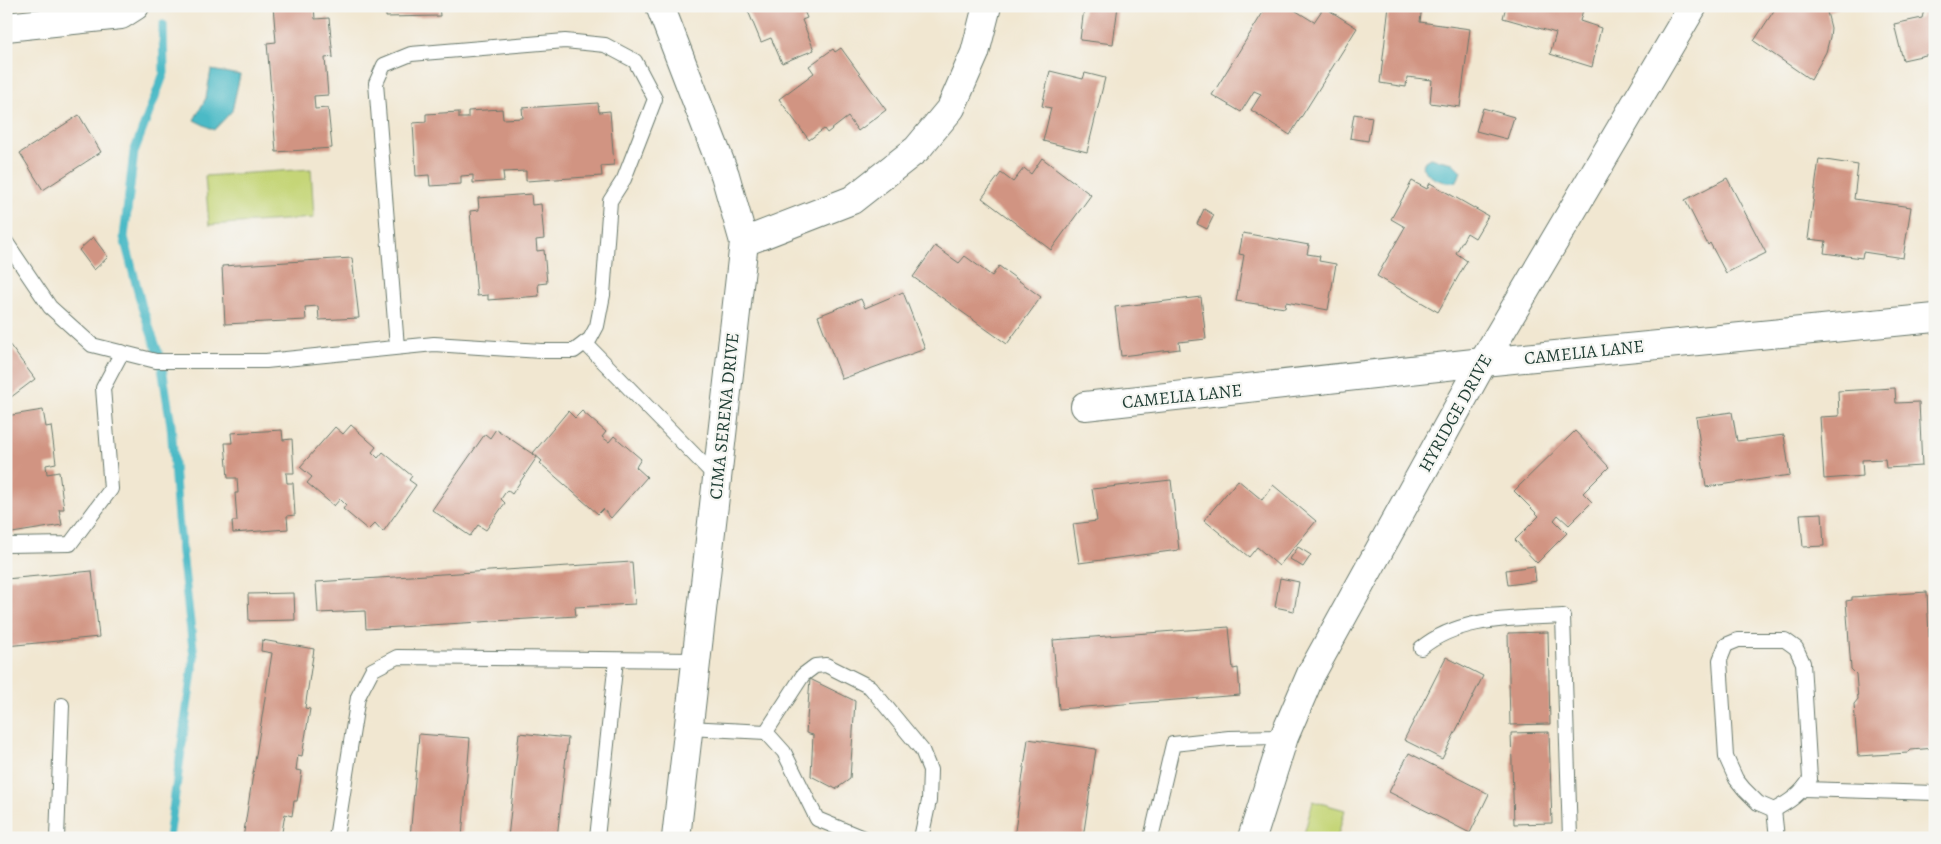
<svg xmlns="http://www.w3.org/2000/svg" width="1941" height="844" viewBox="0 0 1941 844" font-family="Alegreya,serif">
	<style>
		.green { fill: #c5d577; stroke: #728956 }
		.water { fill: #4cbac6; stroke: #367c7d }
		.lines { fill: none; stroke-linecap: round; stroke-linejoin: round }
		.stream { stroke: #4cbac6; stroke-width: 9 }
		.building { fill: #d19482 }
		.lane-casing { stroke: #68786b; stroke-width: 16 }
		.street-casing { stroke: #68786b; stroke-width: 30 }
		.lane { stroke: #fff; stroke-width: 14 }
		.street { stroke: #fff; stroke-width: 28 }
		.labels { text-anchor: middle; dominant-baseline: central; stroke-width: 4.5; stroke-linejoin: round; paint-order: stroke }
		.street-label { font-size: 18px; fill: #1f3d34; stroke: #f6f6f2 }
	</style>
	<rect width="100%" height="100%" fill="#f6f6f2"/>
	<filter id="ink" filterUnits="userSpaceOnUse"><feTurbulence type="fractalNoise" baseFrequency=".02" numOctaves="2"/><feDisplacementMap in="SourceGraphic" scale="10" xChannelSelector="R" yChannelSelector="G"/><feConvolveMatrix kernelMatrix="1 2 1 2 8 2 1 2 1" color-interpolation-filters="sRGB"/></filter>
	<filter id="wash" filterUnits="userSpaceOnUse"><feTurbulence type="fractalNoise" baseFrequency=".0096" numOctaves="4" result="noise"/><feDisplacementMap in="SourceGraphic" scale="20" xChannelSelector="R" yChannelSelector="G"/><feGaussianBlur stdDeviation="1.12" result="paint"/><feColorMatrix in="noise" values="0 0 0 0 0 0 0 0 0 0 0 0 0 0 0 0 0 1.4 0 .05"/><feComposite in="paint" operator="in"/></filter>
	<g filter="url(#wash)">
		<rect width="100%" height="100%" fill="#f1e7d1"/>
		<g class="green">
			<path d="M311,169L314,218L209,225L205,176Z"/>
			<path d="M1313,801L1345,810L1337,838H1303Z"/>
		</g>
		<g class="water">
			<path d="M211,70L240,75L232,111L214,130L194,120L206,98Z"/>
			<path d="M1430,158L1453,163L1461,171L1457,182C1443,184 1430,179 1422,167L1425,161Z"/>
		</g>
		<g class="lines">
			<path class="stream" d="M163,25L164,73L134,152L124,237L142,307L161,361L171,425L178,518L194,657L169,838"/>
		</g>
		<g id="blocks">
			<g class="building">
				<path d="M273,6H314L315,19L329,18L333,57L325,58L328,95L314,96L315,109L328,108L332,148L276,152L267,43L276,42Z"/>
				<path d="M386,6H439L440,16L386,17Z"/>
				<path d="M746,6H802L807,18L802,20L814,50L782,63L771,38L761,42Z"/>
				<path d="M1078,6H1118L1113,44L1080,40L1084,8Z"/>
				<path d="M1267,6H1288L1314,22L1324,7L1357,28L1290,135L1251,110L1261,94L1254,91L1241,112L1212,95Z"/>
				<path d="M1389,6H1422L1420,22L1470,29L1460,107L1430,103L1432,80L1407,77L1406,87L1380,83Z"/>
				<path d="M1506,6H1584L1580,21L1601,28L1592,67L1550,54L1556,33L1503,18Z"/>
				<path d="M1777,6H1843L1827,12L1831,28L1830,37L1826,52L1811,80L1754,41Z"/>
				<path d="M1925,6H1935L1931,19L1935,40V53L1903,60L1894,24L1922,18Z"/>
				<path d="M841,48L886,110L858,131L848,117L827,133L824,129L809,140L779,99L814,73L809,66L833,49L835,52Z"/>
				<path d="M1050,71L1083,79L1085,73L1105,78L1087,152L1043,141L1051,108L1042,106Z"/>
				<path d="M598,103L599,112L610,111L614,165L601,166L602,176L526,181V171L503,172L504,181L473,183V175L461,176V184L430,186L429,175L416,176L413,123L426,122V114L459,112V118H468V111L502,109L503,119L523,118L522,108Z"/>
				<path d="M1483,108L1514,117L1507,139L1476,131Z"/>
				<path d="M1354,114L1372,117L1368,141L1350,138Z"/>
				<path d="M79,115L101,152L43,190L20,153Z"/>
				<path d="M1042,158L1091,195L1051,250L982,198L1001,173L1013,182L1024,168L1031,174Z"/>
				<path d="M1819,159L1858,165L1854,199L1911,207L1903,258L1863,252L1862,258L1824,253L1826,241L1808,239Z"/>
				<path d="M1727,178L1766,253L1726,273L1710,243L1708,245L1685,200Z"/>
				<path d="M1412,181L1427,189L1430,183L1488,216L1475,238L1467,233L1456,253L1467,261L1438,312L1377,276L1405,227L1391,219Z"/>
				<path d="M531,194L532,205L541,204L544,239L536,240L537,251L544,250L547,283L538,284L539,296L488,300V295L477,296L470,211L479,210L478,198Z"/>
				<path d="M1204,209L1214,215L1207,229L1197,224Z"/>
				<path d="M1243,233L1309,245L1307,254L1320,256L1319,261L1336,264L1328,310L1286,302L1285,308L1236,301L1244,255L1239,254Z"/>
				<path d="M93,237L108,257L94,270L79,250Z"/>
				<path d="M935,246L959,263L965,256L992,276L999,266L1041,297L1007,344L913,277Z"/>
				<path d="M352,258L359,318L319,320L318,306L305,307L306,320L225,324L222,266Z"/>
				<path d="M903,292L925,349L842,379L818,316L861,299L865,308Z"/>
				<path d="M1201,297L1206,339L1179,342L1180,349L1121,356L1115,307Z"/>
				<path d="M6,340L35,379L6,401Z"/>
				<path d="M1895,388L1896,403L1919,402L1922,466L1886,468L1885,459L1862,460L1863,476L1824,479L1820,417L1839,416L1838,391Z"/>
				<path d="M43,410L46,427L51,426L56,463L46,465L47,474L59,472L64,509H59L62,525L6,534V416Z"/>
				<path d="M568,411L575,418L582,411L606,432L602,437L609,442L614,436L641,459L636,467L647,477L611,518L603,509L598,514L540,463L542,461L533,453Z"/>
				<path d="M1732,412L1737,441L1784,435L1790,475L1706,487L1696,417Z"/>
				<path d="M351,425L376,447L372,452L378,458L383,452L412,476L409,480L416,485L383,532L375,523L368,530L343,509L346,505L340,499L334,506L307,483L312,477L300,467L335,427L343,434Z"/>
				<path d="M496,429L537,457L512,494L507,490L501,499L505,503L486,530L478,525L470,536L432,510L485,434L490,438Z"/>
				<path d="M282,430L283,440L292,439L294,473H286L287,483H293L295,515L287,516L288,529L233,533L232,521H237L235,493H238L237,478H228L225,443H232L231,433Z"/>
				<path d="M1575,431L1609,467L1583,493L1592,502L1569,525L1558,515L1554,520L1567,533L1537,563L1515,540L1539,516L1514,491Z"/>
				<path d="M1171,480L1179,550L1079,563L1073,524L1097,521L1092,489Z"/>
				<path d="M1238,480L1262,500L1273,485L1316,521L1279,566L1257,547L1249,557L1204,520Z"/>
				<path d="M1822,513L1824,546L1803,547L1800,514Z"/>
				<path d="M1298,547L1311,555L1303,567L1290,559Z"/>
				<path d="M632,562L635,604L575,607L576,616L366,629L365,611L318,613L316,582Z"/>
				<path d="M1534,566L1536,581L1508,585L1506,570Z"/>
				<path d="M92,571L99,637L6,646V579Z"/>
				<path d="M1280,578L1299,582L1294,611L1275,607Z"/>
				<path d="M1927,592L1929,637H1935V748L1911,750L1908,753L1858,756L1854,704L1858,699L1856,674L1851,669L1846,601L1852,600V597Z"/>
				<path d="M294,593L295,620L249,621L248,594Z"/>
				<path d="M1229,627L1233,669L1238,668L1240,695L1059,709L1053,640Z"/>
				<path d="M1548,632L1550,724L1510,725L1508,633Z"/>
				<path d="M262,640L314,649L305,708L310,709L302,756L298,755L296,770L302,771L297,801H294L292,816L285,814L281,838H243L272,653L261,651Z"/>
				<path d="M1446,657L1483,676L1442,759L1404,740Z"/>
				<path d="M810,679L855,701L850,779L836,789L811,776L813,735L806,733Z"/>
				<path d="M1549,732L1552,823L1514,824L1511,733Z"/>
				<path d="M519,733L568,738L557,838H508Z"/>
				<path d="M419,734L470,738L462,838H410Z"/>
				<path d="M1028,739L1096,749L1083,838H1014Z"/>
				<path d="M1409,753L1489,794L1470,833L1389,792Z"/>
			</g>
		</g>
	</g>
	<g filter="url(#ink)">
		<use href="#blocks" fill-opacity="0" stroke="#68786b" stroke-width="1"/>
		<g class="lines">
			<defs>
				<g id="lane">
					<path d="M6,242L50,307L92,345L156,361H266L434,344L541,351H574L590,339L597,326L603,295L610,201L624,179L655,99L635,61L605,45L565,41L411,54L384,65L376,83L397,347"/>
					<path d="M585,343L717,478"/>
					<path d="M6,545L70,544L111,489L103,388L122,352"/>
					<path d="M1738,640H1785L1796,648L1803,663L1810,779C1801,794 1789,802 1774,810L1758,803L1744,789L1736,779L1726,757L1720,660L1726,645Z"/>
					<path d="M1421,648C1460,616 1515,619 1563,616L1570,838"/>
					<path d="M688,728L766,732"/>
					<path d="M1803,789L1935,793"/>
					<path d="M1774,810L1777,838"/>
					<path d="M57,838L62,705"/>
					<path d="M336,838L358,697L372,670L397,657L696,660"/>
					<path d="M597,838L616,660"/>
					<path d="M863,838L817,819L784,752L766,732L803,675L815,666L826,665L870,687L922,750L930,770L929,801L921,838"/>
					<path d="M1151,838L1173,744L1229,738L1284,737"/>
				</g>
				<g id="street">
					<path d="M660,6L725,175L744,242L676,838"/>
					<path d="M6,27L121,15L135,6"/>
					<path d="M744,242L852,200L917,149L951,108L975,53L987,6"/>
					<path d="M1085,406L1483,362L1935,318"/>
					<path d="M1252,838L1284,737L1311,674L1483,362L1693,6"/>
				</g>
			</defs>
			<use href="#lane" class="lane-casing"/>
			<use href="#street" class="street-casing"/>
			<use href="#lane" class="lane"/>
			<use href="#street" class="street"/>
		</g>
	</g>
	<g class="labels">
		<g class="street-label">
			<text transform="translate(1584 352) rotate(-6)">CAMELIA LANE</text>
			<text transform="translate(1182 396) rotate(-6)">CAMELIA LANE</text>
			<text transform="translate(1455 413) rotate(-61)">HYRIDGE DRIVE</text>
			<text transform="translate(724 416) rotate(-84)">CIMA SERENA DRIVE</text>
		</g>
	</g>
	<rect width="1941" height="844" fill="none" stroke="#f6f6f2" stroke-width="25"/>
</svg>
